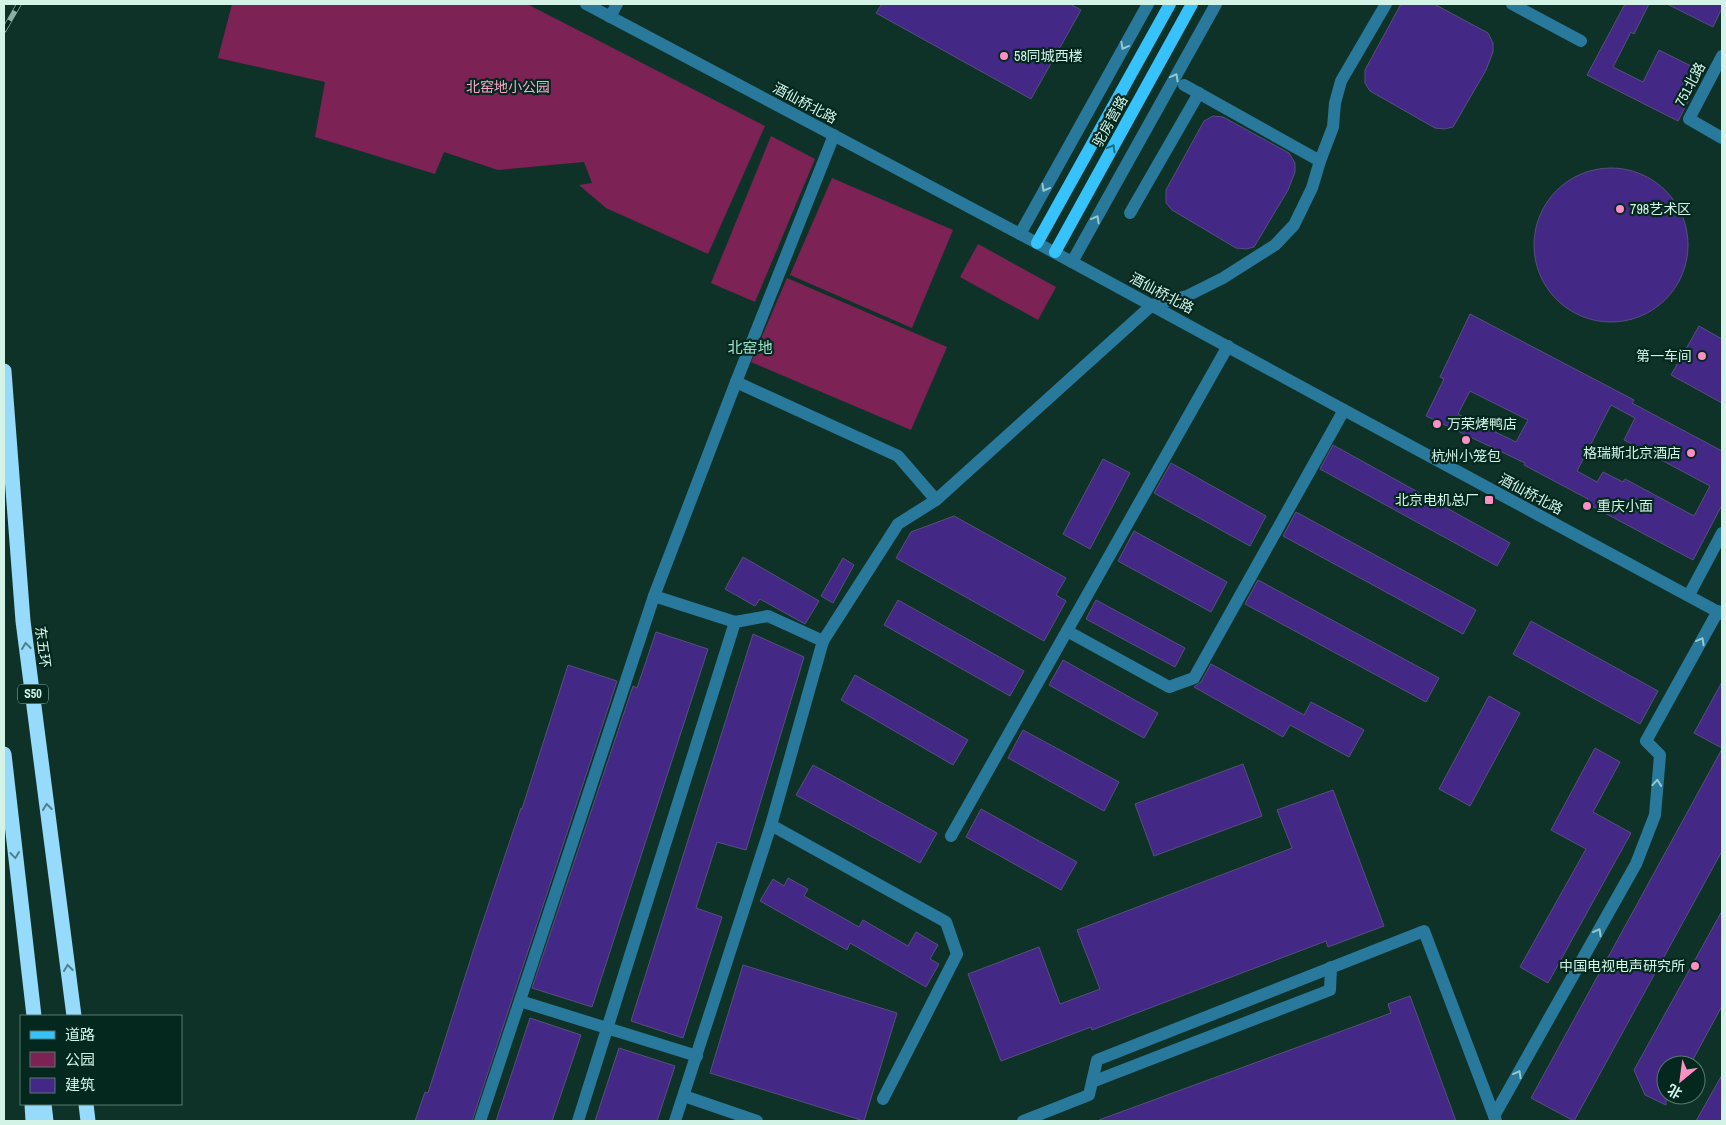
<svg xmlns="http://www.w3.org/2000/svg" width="1726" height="1125" viewBox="0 0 1726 1125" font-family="'Archivo Narrow','Noto Sans SC',sans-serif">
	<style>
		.green { fill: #7d2254 }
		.building { fill: #442886; stroke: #574f7d; fill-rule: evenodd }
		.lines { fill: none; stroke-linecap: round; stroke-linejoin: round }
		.minor { stroke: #28799c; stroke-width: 12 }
		.major { stroke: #36c3fd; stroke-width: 12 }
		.highway { stroke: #96dafc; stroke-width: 15 }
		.rail-casing { stroke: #8cada2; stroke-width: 5.5 }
		.rail { stroke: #04281e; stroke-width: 4; stroke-dasharray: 11; stroke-linecap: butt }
		.oneway { stroke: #97c8cd }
		.oneway2 { stroke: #1a6e82 }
		.oneway3 { stroke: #4d818d }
		.poi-dot { fill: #fc8fc3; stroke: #04281e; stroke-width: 2 }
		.labels { text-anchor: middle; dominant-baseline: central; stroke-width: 4.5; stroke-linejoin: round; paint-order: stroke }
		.shield { fill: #04281e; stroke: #95b6ab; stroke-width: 1 }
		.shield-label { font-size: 12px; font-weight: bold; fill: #d3f3e7 }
		.poi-label { font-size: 14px; fill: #d3f3e7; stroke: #04281e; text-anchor: start }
		.street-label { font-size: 14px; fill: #d3f3e7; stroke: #04281e }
		.park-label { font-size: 14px; fill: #f8a6cb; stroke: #04281e }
		.neighbourhood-label { font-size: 15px; fill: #9ee0c9; stroke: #04281e }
	</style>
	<rect width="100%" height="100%" fill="#0f3228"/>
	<g class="green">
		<path d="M232,4H527L765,126L708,254L606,208L579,185L592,183L584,162L498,170L444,152L435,174L315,137L325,82L218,58Z"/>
		<path d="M771,136L815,159L755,302L711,283Z"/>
		<path d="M832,178L953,230L912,328L790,275Z"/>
		<path d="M978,244L1056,287L1038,320L960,277Z"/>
		<path d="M787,278L947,347L911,430L751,362Z"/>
	</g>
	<g class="building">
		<path d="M882,4H1070L1081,10L1031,99L876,13Z"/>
		<path d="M1401,4H1434L1488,33L1493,43V52L1486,70L1453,127L1444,129L1435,128L1370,91L1365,83V70Z"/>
		<path d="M1625,4H1649L1634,34L1631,32L1613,67L1643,82L1659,50L1703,72L1678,121L1587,75Z"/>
		<path d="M1667,4H1722V8L1713,27Z"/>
		<path d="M1213,116L1223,117L1289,153L1295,163V172L1288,190L1254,247L1246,249L1236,248L1172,210L1166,203V190L1204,121Z"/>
		<circle cx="1611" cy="245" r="77"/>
		<path d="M1470,314L1634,400L1632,403L1722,451V505L1693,560L1586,503L1588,499L1524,465L1525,463L1426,416L1444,379L1440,377ZM1470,391L1528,420L1516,442L1458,414ZM1611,405L1635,418L1624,440L1710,486L1694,516L1625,479L1623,482L1603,472L1597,482L1577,471Z"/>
		<path d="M1699,326L1722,339V403L1671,375Z"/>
		<path d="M1333,445L1510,543L1497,566L1320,469Z"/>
		<path d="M1103,459L1130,473L1090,549L1063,534Z"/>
		<path d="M1171,463L1266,516L1250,546L1154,493Z"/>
		<path d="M1296,512L1476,610L1463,634L1283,536Z"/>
		<path d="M954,516L1066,578L1056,595L1066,601L1044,641L896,558L911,532Z"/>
		<path d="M1134,531L1227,582L1211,612L1118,561Z"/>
		<path d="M743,557L819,601L805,624L760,599L755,606L725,589Z"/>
		<path d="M843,558L854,565L833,603L821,596Z"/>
		<path d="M1258,580L1439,678L1426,702L1245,604Z"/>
		<path d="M898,600L1024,671L1010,696L884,625Z"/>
		<path d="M1096,600L1185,648L1175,667L1086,619Z"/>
		<path d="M1531,621L1658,691L1640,724L1513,654Z"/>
		<path d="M656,632L708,649L592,1007L532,988L633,686L637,688Z"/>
		<path d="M753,634L804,657L746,850L717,842L696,908L722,917L683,1038L631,1021Z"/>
		<path d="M1063,660L1158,713L1144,738L1049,685Z"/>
		<path d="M1211,664L1304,715L1311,702L1364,730L1349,757L1290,725L1283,737L1194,687L1201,682Z"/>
		<path d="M568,665L617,681L472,1121H415L425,1092L428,1093L478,936L521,808L522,809Z"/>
		<path d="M855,675L968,740L953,765L841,700Z"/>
		<path d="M1722,682V748L1694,733Z"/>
		<path d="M1489,696L1520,713L1470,806L1439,789Z"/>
		<path d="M1023,730L1119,782L1104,811L1008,758Z"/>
		<path d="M1595,748L1620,762L1593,812L1631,833L1548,983L1520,967L1586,849L1551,830Z"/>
		<path d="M1722,749V851L1574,1121L1531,1098Z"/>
		<path d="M1243,764L1262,816L1154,856L1135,804Z"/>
		<path d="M813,765L937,833L920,863L796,795Z"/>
		<path d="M1333,790L1384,926L1328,947L1326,941L1092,1030L1091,1027L1001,1061L968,974L1039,947L1060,1004L1100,989L1077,930L1292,848L1277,810Z"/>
		<path d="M981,809L1077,862L1061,890L966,837Z"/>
		<path d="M788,878L808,889L804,896L859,927L863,920L908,946L916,932L938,945L930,959L939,964L926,987L850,943L847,950L760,901L773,879L784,886Z"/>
		<path d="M1722,911V1006L1690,1065H1666V1105L1645,1095L1634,1070Z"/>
		<path d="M743,965L897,1013L864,1121L710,1073Z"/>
		<path d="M1410,996L1456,1121H1100L1099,1120L1391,1013L1388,1004Z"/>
		<path d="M530,1018L581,1035L552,1121H496Z"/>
		<path d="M619,1048L675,1066L657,1121H595Z"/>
		<path d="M1722,1075V1121H1696Z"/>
	</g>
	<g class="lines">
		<g class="minor">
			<path d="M586,4L1037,243L1344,410L1722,614"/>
			<path d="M1512,4L1581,41"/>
			<path d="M610,17L617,4"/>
			<path d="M1722,56L1689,119L1722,138"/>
			<path d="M1320,161L1333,127L1335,103L1341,81L1386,4"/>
			<path d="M1130,213L1199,93"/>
			<path d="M1020,234L1148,4"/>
			<path d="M1072,262L1216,4"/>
			<path d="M736,382L898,456L936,500"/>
			<path d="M1689,595L1722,533"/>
			<path d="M654,596L735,622L768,616L823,641L771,825L675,1121"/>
			<path d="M1067,631L1169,687L1194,678L1344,410"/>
			<path d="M823,641L898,524L936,500L1152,305L1187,296L1223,278L1275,245L1294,225L1312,188L1320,161L1184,85"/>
			<path d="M771,825L946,922L957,954L883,1099"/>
			<path d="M951,836L1228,346"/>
			<path d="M520,1001L697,1056"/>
			<path d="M1092,1082L1330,990L1331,967"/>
			<path d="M684,1096L757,1121"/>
			<path d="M1494,1116L1636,864L1655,815L1660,755L1646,741L1718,611"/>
			<path d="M480,1121L654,596L736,382L834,135"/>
			<path d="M578,1121L735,622"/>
			<path d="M1023,1121L1089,1095L1097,1060L1424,931L1496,1121"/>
		</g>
		<g class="major">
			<path d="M1037,243L1170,4"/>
			<path d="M1055,252L1192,4"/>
		</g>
		<g class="highway">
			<path d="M4,371L23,621L74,1016"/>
			<path d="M4,754L34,1016"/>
			<path d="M32,1104L33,1121"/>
			<path d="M44,1104L46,1121"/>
			<path d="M86,1104L88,1121"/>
		</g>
		<defs>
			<path id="rail" d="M4,30L19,4"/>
		</defs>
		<use href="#rail" class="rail-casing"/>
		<use href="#rail" class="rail"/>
	</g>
	<defs><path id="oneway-chevron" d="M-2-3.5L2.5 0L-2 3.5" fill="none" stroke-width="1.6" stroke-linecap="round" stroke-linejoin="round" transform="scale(1.25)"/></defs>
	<g class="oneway">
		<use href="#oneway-chevron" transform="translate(1124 46) rotate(119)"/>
		<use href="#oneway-chevron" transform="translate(1175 77) rotate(-61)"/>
		<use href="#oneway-chevron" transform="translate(1045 188) rotate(119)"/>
		<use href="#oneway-chevron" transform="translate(1096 219) rotate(-61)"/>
		<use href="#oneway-chevron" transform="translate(1701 641) rotate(-61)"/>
		<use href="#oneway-chevron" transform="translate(1657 783) rotate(-85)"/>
		<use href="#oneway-chevron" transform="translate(1598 932) rotate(-61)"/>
		<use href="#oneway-chevron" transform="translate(1518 1074) rotate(-61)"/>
	</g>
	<use class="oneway2" href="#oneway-chevron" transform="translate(1112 148) rotate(-61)"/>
	<g class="oneway3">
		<use href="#oneway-chevron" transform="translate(26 646) rotate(-97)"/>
		<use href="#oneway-chevron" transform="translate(47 807) rotate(-97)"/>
		<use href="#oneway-chevron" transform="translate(15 855) rotate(83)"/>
		<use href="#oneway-chevron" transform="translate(68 968) rotate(-97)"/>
	</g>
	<g class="poi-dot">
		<circle cx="1004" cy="56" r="5"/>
		<circle cx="1620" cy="209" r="5"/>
		<circle cx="1702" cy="356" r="5"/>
		<circle cx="1437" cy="424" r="5"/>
		<circle cx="1466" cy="440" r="5"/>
		<circle cx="1691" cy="453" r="5"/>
		<rect x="1484" y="495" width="10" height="10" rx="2.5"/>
		<circle cx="1587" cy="506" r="5"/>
		<circle cx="1695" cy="966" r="5"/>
	</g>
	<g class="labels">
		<rect class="shield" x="18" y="684.5" width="30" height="19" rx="4"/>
		<g class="shield-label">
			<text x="33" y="694">S50</text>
		</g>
		<g class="poi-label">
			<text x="1014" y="56">58同城西楼</text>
			<text x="1630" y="209">798艺术区</text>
			<text x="1692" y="356" text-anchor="end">第一车间</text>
			<text x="1447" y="424">万荣烤鸭店</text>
			<text x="1681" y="453" text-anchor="end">格瑞斯北京酒店</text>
			<text x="1466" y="456" text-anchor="middle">杭州小笼包</text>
			<text x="1479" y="500" text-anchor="end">北京电机总厂</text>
			<text x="1597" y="506">重庆小面</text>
			<text x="1685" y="966" text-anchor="end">中国电视电声研究所</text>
		</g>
		<g class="street-label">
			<text transform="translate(1690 84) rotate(-62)">751北路</text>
			<text transform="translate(805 103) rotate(28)">酒仙桥北路</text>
			<text transform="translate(1110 121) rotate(-61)">驼房营路</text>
			<text transform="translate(1162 293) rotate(28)">酒仙桥北路</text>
			<text transform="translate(1531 494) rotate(28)">酒仙桥北路</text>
			<text transform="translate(43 647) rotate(83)">东五环</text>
		</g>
		<g class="park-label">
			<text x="508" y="87">北窑地小公园</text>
		</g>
		<g class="neighbourhood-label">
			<text x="750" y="347">北窑地</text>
		</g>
	</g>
	<rect width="1726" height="1125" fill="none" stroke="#d3f3e7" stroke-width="10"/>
	<rect x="20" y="1015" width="162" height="90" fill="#04281e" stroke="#57796e"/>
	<rect x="30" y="1031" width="25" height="8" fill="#36c3fd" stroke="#57796e"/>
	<text x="65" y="1040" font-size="15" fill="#d3f3e7">道路</text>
	<rect x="30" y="1052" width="25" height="15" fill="#7d2254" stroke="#57796e"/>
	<text x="65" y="1065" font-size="15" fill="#d3f3e7">公园</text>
	<rect x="30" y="1078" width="25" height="15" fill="#442886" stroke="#57796e"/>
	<text x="65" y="1090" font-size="15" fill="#d3f3e7">建筑</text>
	<g transform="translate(1681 1080) rotate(209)"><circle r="24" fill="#04281e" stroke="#57796e"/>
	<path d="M0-4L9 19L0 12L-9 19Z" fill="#fc8fc3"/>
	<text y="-8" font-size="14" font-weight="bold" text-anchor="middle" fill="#d3f3e7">北</text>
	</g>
</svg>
